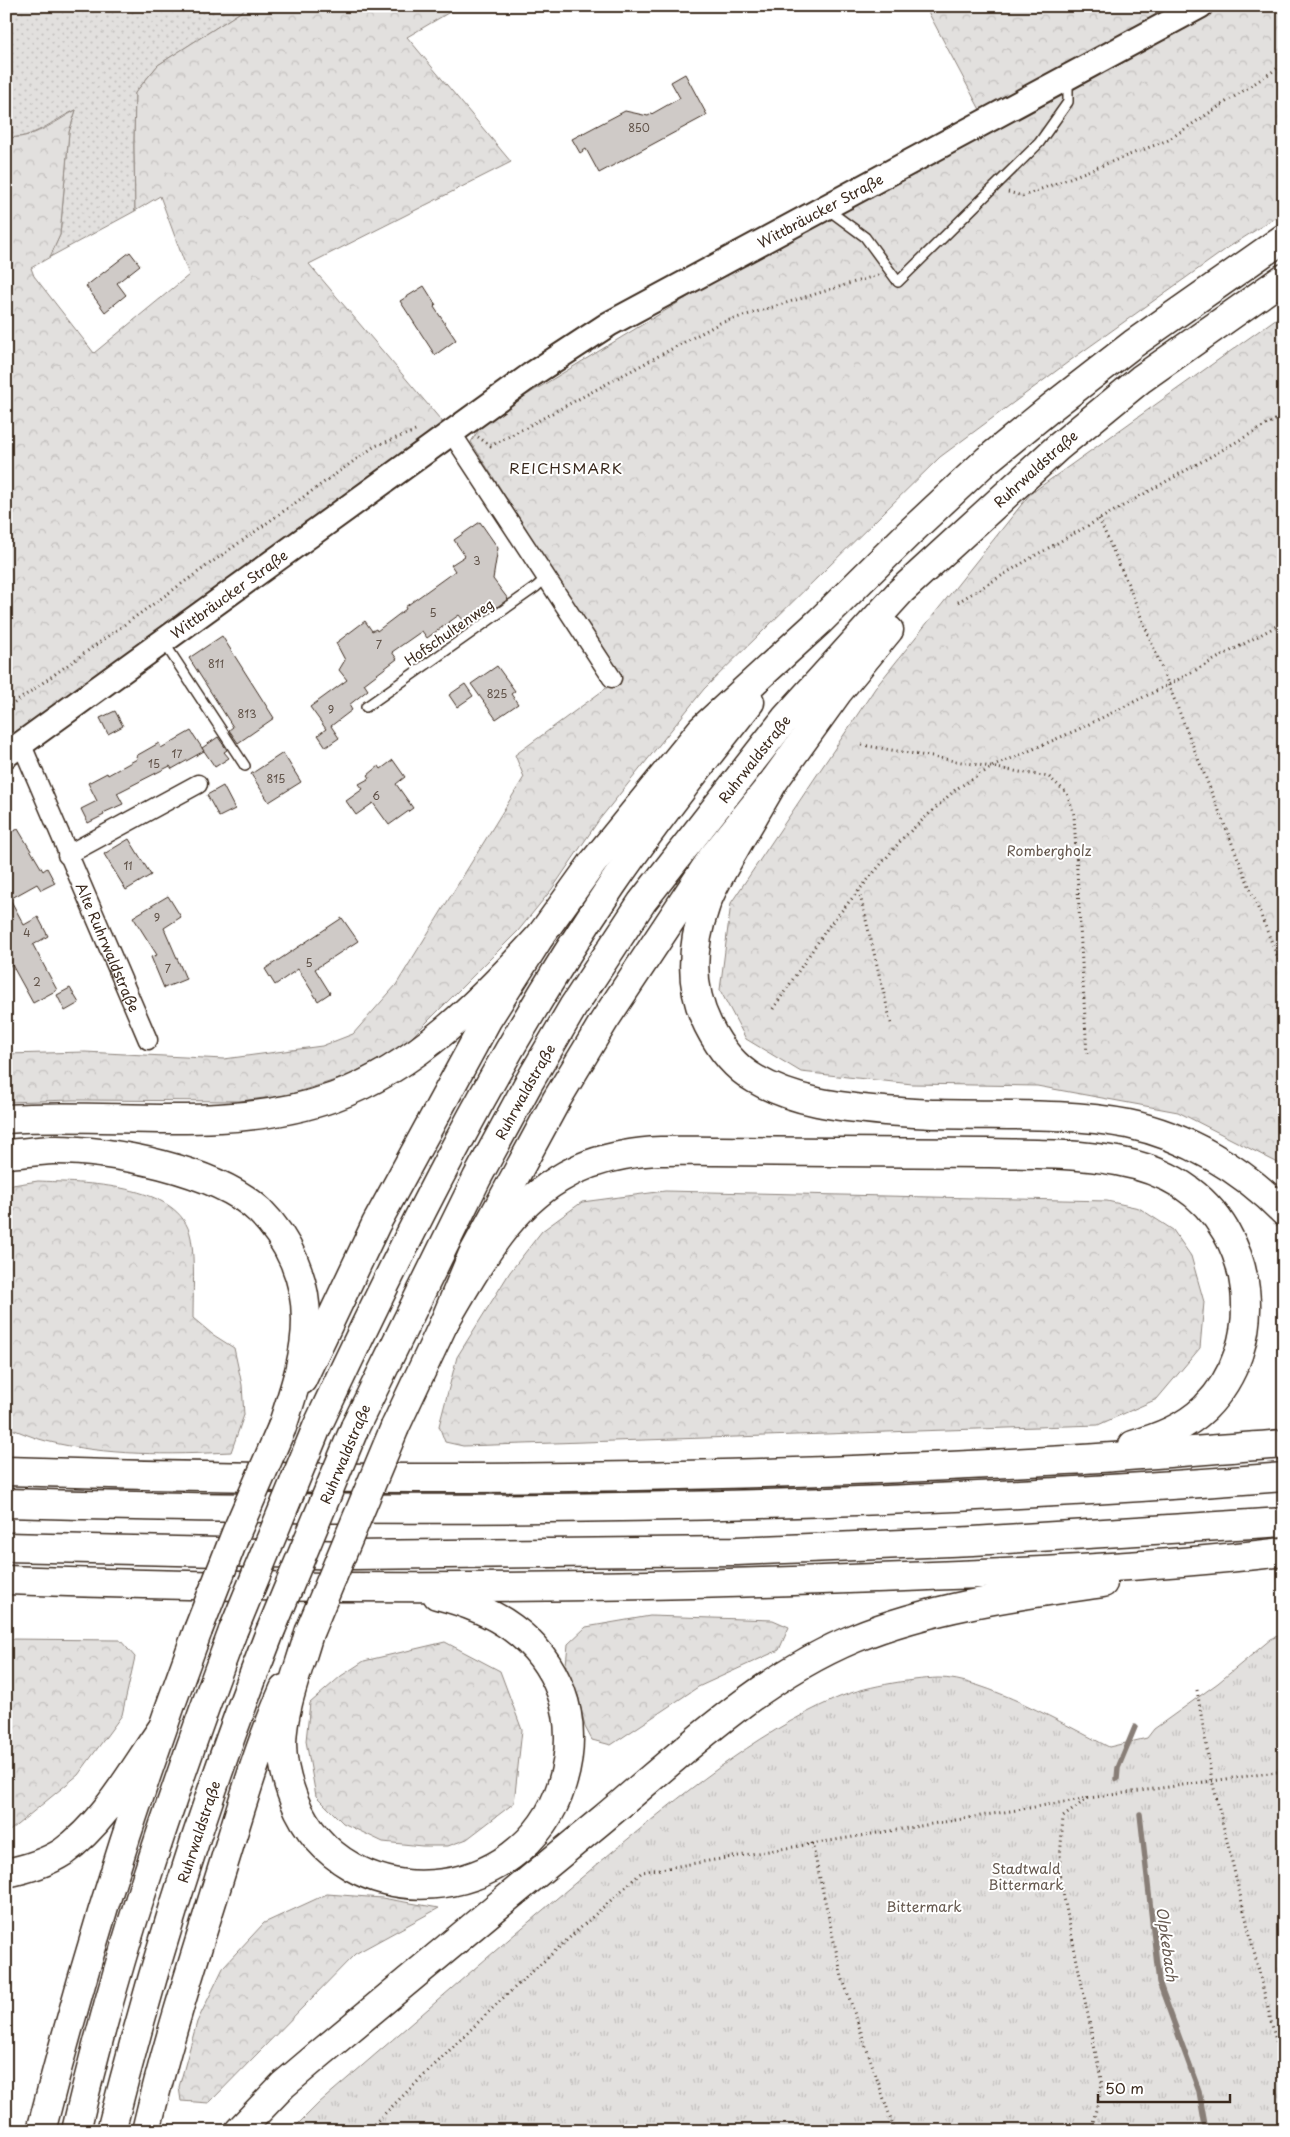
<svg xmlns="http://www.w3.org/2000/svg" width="1290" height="2137" viewBox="0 0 1290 2137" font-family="'Playpen Sans',sans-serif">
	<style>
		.grass { fill: url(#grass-dots); stroke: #8e857e }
		.forest { fill: url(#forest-crowns); stroke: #8e857e }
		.park { fill: url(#park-tufts); stroke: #8e857e }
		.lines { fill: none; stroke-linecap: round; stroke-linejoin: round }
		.stream { stroke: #887e77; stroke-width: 5.5 }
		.building { fill: #cfcac7; stroke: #3b2a1e }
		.service-casing { stroke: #3b2a1e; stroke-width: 12 }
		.minor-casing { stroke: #3b2a1e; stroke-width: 21 }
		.secondary-casing { stroke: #3b2a1e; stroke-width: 28 }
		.trunk-casing { stroke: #3b2a1e; stroke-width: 31 }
		.motorway-casing { stroke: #3b2a1e; stroke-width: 31 }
		.path { stroke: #3b2a1e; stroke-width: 3; stroke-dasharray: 1 4; stroke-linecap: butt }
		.service { stroke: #fff; stroke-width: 9 }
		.minor { stroke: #fff; stroke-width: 18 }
		.secondary { stroke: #fff; stroke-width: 24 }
		.trunk { stroke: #fff; stroke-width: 28 }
		.motorway { stroke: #fff; stroke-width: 28 }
		.trunk-bridge-casing { stroke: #3b2a1e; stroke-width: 31; stroke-linecap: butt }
		.trunk-bridge { stroke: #fff; stroke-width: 28 }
		.labels { text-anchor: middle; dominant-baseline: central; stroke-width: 4; stroke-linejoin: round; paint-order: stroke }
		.number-label { font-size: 11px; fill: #605248 }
		.street-label { font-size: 14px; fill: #3b2a1e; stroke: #fff }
		.park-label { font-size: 14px; fill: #65584e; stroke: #fff }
		.neighbourhood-label { font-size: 15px; letter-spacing: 1px; fill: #3b2a1e; stroke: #fff }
		.water-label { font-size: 15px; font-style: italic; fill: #685b52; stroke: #fff }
	</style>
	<defs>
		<pattern id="grass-dots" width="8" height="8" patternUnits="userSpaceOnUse" patternTransform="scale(1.25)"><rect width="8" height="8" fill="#e2e0de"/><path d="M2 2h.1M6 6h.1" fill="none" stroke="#c3c0be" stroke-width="1.8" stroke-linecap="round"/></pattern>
		<pattern id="forest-crowns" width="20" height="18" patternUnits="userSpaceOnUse" patternTransform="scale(1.25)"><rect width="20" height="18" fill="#e2e0de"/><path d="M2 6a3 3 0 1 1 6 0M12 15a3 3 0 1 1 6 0" fill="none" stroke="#c3c0be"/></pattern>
		<pattern id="park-tufts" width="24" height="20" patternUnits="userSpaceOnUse" patternTransform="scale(1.25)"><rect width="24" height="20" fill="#e2e0de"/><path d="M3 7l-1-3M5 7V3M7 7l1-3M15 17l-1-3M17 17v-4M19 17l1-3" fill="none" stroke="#c3c0be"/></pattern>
	</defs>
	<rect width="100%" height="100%" fill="#fff"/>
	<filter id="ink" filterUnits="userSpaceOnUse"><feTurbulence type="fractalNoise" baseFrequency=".02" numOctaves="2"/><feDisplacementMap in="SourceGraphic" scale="10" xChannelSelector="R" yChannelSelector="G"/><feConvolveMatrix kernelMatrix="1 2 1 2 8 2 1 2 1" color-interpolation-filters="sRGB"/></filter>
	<g filter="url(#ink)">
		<path class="grass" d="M6,6H250L158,65L135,93L134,146L135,211L50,257L60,235L69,132L76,110C54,119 32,141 6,137Z"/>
		<g class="forest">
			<path d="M250,6H460L407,37L511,162L309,264L451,432L6,755V137C31,141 56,121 76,110L69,132L60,235L50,257L31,268L34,276L94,353L189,275L160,196L135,211L134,146L135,93L158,65Z"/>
			<path d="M925,6H1200L986,121Z"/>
			<path d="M1223,6H1284V212L1229,247L1075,357L940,457L704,689L599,820L552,889L518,931L401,1048L345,1077L288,1095L240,1101L72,1100L6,1102V1054L85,1052L224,1059L322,1046L353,1034L396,985L524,777L515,755L620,678L471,442L484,421L778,242Z"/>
			<path d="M1284,313V1166L1178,1112L1037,1086L912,1084L801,1072L746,1039L720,990L731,903L876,687L1030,494Z"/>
			<path d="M38,1181C81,1183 181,1182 191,1238C195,1260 193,1295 193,1318L212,1334L234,1348L242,1385L244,1415L231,1452C169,1455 107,1456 46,1441C33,1438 19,1431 6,1427V1186Z"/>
			<path d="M665,1191L1107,1201L1139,1208L1173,1230L1191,1256L1204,1302L1200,1348L1157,1399L1098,1425L463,1446L445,1442L439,1426L457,1357L510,1272L542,1231L582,1202Z"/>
			<path d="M650,1616L773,1620L789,1627L779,1650L698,1687L611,1745L592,1740L585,1727L578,1695L565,1675L568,1644L586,1627Z"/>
			<path d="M6,1639L120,1640L135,1657L122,1715L78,1775L6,1834Z"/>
			<path d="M445,1642L500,1671L522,1730L514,1803L467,1839L448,1846H422L383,1842L343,1823L316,1796L306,1741L310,1703L341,1676L364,1661Z"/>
			<path d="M327,1894L382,1898L439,1908L355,1954L209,2103L181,2101L179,2087L197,2022L224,1966L264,1923Z"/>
		</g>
		<path class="park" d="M1284,1633V2131H291L319,2103C417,2019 513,1934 612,1852C681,1796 753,1735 835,1699C861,1687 910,1679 938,1678C983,1677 1067,1726 1109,1747L1147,1738L1154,1729L1218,1683L1271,1639Z"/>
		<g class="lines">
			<g class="stream">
				<path d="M1117,1779L1118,1768L1135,1727"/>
				<path d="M1140,1814L1159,1982L1199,2091L1206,2131"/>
			</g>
		</g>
		<g class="building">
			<path d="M685,74L707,115L599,173L586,149L580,153L572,139L625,111L648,116L680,98L671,82Z"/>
			<path d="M130,252L140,265L117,283L126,295L105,312L86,286Z"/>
			<path d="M424,286L436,305L434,307L456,340L435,355L400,301Z"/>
			<path d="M480,522L498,548L493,579L508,599L493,610L488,604L464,621L459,615L427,638L422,631L392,652L397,659L364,684L368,690L349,705L352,710L331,726L339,738L326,747L318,735L326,729L310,707L347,680L339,670L345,660L336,643L365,621L372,631L376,629L377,631L406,609L405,607L455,571L451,565L465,556L454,540Z"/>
			<path d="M222,636L274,718L238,743L229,730L233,727L189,658Z"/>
			<path d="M497,666L515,691L511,694L518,704L496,719L471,684Z"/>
			<path d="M465,684L473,696L457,707L449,695Z"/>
			<path d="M115,711L123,726L108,734L100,718Z"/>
			<path d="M191,731L204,751L172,769L170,766L117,793L123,804L103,813L104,815L88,823L81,809L97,801L88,783L107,773L108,775L137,759L136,756L159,743L161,748Z"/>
			<path d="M218,737L227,750L224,752L229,758L215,767L202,748Z"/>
			<path d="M283,753L301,782L269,802L251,774Z"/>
			<path d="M393,760L405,777L396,784L413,808L389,825L373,803L356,815L346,801L363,789L359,784L370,778L368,775L379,766L381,769Z"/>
			<path d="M223,786L235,809L219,817L207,795Z"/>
			<path d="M18,829L43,871L47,868L55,883L41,890L37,884L10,899L24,925L38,917L48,936L33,945L57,990L33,1003L12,965L6,968V851L12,847L6,835Z"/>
			<path d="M129,839L151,875L126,890L104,854Z"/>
			<path d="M168,896L181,917L164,928L186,979L164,988L151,957L157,955L133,917Z"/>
			<path d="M342,918L358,941L315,969L330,993L318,1001L298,969L275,985L265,969Z"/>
			<path d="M70,988L79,1003L65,1011L57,995Z"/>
		</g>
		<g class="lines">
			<defs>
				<g id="service">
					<path d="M827,209L865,237L898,282L1039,143L1068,102V80"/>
					<path d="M163,641L245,766"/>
					<path d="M366,707L536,587L547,577"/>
				</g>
				<g id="minor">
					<path d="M451,432L612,678"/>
					<path id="s1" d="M21,743L148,1040"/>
					<path d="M67,855L198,784"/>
				</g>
				<g id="secondary">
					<path id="s2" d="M6,755L531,375L609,324L1200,6"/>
				</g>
				<g id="trunk">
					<path d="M302,1380L376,1224L487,1020L541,935L592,864L701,730L820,621L909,533L987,460L1053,406L1133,344L1284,238"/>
					<path d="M317,1427C404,1241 496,1056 612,885C655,822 703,761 750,702"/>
					<path id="s3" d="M355,1427L477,1178L528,1084L573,1007L642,902L785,719L901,591L1057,448L1141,379L1284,278"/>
					<path d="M395,1427L444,1323L472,1256L557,1099L604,1021L712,858L774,781L838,692L889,630"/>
					<path d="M41,2131C84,1961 137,1794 198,1630"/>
					<path d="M76,2131C115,1961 172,1794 233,1631"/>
					<path id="s4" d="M111,2131C154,1960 206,1796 270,1632"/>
					<path d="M146,2131C166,2046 193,1962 219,1879C239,1815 257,1750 284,1689"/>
				</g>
				<g id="motorway">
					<path d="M774,781C760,806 745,830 731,855C722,872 711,889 705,907C691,947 689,987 708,1025C719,1047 734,1067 755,1079C794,1102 840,1107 885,1111C903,1112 921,1114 939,1114C1002,1116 1066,1112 1128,1124C1186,1136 1242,1169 1284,1212"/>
					<path d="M6,1119C77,1114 148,1122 219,1118C257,1116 298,1110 334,1097C417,1067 483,999 541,935"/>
					<path d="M6,1154C21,1153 37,1151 52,1150C110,1149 217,1170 260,1211C289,1240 306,1279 306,1320C306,1357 293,1393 282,1427"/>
					<path d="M444,1323C475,1271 505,1211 559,1179C578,1167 601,1159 624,1155C654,1149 686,1151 716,1151C755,1151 794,1152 833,1152C885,1152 937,1153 989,1153C1031,1154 1075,1153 1117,1161C1139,1165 1163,1173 1182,1185C1257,1234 1268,1345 1205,1408C1184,1428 1160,1437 1133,1445"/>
					<path d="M6,1471C359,1483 713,1480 1066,1460C1139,1456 1211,1449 1284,1444"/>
					<path d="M6,1503C432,1515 859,1510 1284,1477"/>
					<path d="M6,1547L351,1555L737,1551L973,1541L1284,1522"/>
					<path d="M6,1580C295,1590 585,1590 874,1578C1010,1573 1148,1568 1284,1552"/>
					<path d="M309,1633C299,1669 283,1706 282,1743C282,1763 287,1782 294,1800C344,1923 524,1907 562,1784C571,1755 572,1721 561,1692C540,1636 493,1609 437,1595"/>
					<path d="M6,1873C26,1869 46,1863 63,1852C105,1822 132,1771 161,1730"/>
					<path d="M239,2131L283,2085L316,2057C412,1977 507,1898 603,1819C682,1753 759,1678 855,1638C934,1606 1020,1595 1103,1583"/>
				</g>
			</defs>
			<use href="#service" class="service-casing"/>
			<use href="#minor" class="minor-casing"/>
			<use href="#secondary" class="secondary-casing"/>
			<use href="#trunk" class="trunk-casing"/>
			<use href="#motorway" class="motorway-casing"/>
			<g class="path">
				<path d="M1008,192L1023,196L1168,140L1284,64"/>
				<path d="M478,437L491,446L720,323L878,275"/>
				<path d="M1099,519L1128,584L1284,973"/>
				<path d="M958,602L1036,555L1284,415"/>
				<path d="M6,709L375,446L418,430"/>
				<path d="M862,745L1049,777L1067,793L1074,815L1087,1056"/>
				<path d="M859,891L892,1027"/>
				<path d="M773,1009L828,927L903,838L956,789L994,766L1077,730L1168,685L1284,622"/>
				<path d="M1197,1690L1212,1780L1284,2074"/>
				<path d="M1088,1798L1063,1817L1059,1873L1102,2084L1091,2131"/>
				<path d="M812,1843L842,1977L895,2131"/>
				<path d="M367,2131L501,2000L642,1872L1089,1798L1284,1771"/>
			</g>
			<use href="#service" class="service"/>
			<use href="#minor" class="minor"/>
			<use href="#secondary" class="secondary"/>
			<use href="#trunk" class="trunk"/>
			<use href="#motorway" class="motorway"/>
			<defs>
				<g id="trunk-bridge">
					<path d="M198,1630L236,1533L282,1427"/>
					<path d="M233,1631L317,1427"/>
					<path d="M270,1632L355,1427"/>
					<path d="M309,1633L395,1427"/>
				</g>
			</defs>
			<use href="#trunk-bridge" class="trunk-bridge-casing"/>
			<use href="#trunk-bridge" class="trunk-bridge"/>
		</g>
	</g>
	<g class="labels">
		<g class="number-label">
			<text x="639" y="127">850</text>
			<text x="477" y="560">3</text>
			<text x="433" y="612">5</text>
			<text x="379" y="644">7</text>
			<text x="216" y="663">811</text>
			<text x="497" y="693">825</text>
			<text x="331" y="709">9</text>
			<text x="247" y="713">813</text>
			<text x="177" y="753">17</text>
			<text x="154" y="763">15</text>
			<text x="276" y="778">815</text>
			<text x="376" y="795">6</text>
			<text x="128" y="865">11</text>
			<text x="157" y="917">9</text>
			<text x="27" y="932">4</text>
			<text x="309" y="962">5</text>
			<text x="168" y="968">7</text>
			<text x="37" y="981">2</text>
		</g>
		<g class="street-label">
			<text stroke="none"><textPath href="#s2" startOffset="981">Wittbräucker Straße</textPath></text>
			<text stroke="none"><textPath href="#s3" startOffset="1186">Ruhrwaldstraße</textPath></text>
			<text stroke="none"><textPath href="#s2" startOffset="275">Wittbräucker Straße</textPath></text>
			<text transform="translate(449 632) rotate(-35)">Hofschultenweg</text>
			<text stroke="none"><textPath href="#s3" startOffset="781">Ruhrwaldstraße</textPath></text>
			<text stroke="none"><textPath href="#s1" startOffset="222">Alte Ruhrwaldstraße</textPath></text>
			<text stroke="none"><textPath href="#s3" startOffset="376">Ruhrwaldstraße</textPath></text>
			<text transform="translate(345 1454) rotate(-67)">Ruhrwaldstraße</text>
			<text stroke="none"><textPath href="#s4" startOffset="312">Ruhrwaldstraße</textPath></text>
		</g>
		<g class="park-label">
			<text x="1049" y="850">Rombergholz</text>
			<text x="1026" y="1868">Stadtwald<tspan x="1026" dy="16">Bittermark</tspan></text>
			<text x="924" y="1906">Bittermark</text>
		</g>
		<g class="neighbourhood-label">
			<text x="566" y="467">REICHSMARK</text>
		</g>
		<g class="water-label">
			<text transform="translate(1168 1944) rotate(82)">Olpkebach</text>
		</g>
	</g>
	<rect width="1290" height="2137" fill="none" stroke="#fff" stroke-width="25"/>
	<rect x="12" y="12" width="1265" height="2112" fill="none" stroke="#3b2a1e" stroke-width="2" filter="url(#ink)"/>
	<path d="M1098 2094v8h132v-8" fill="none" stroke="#3b2a1e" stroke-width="2.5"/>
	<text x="1105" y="2094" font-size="15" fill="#3b2a1e" stroke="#ffffff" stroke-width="4" paint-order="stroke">50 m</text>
</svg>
